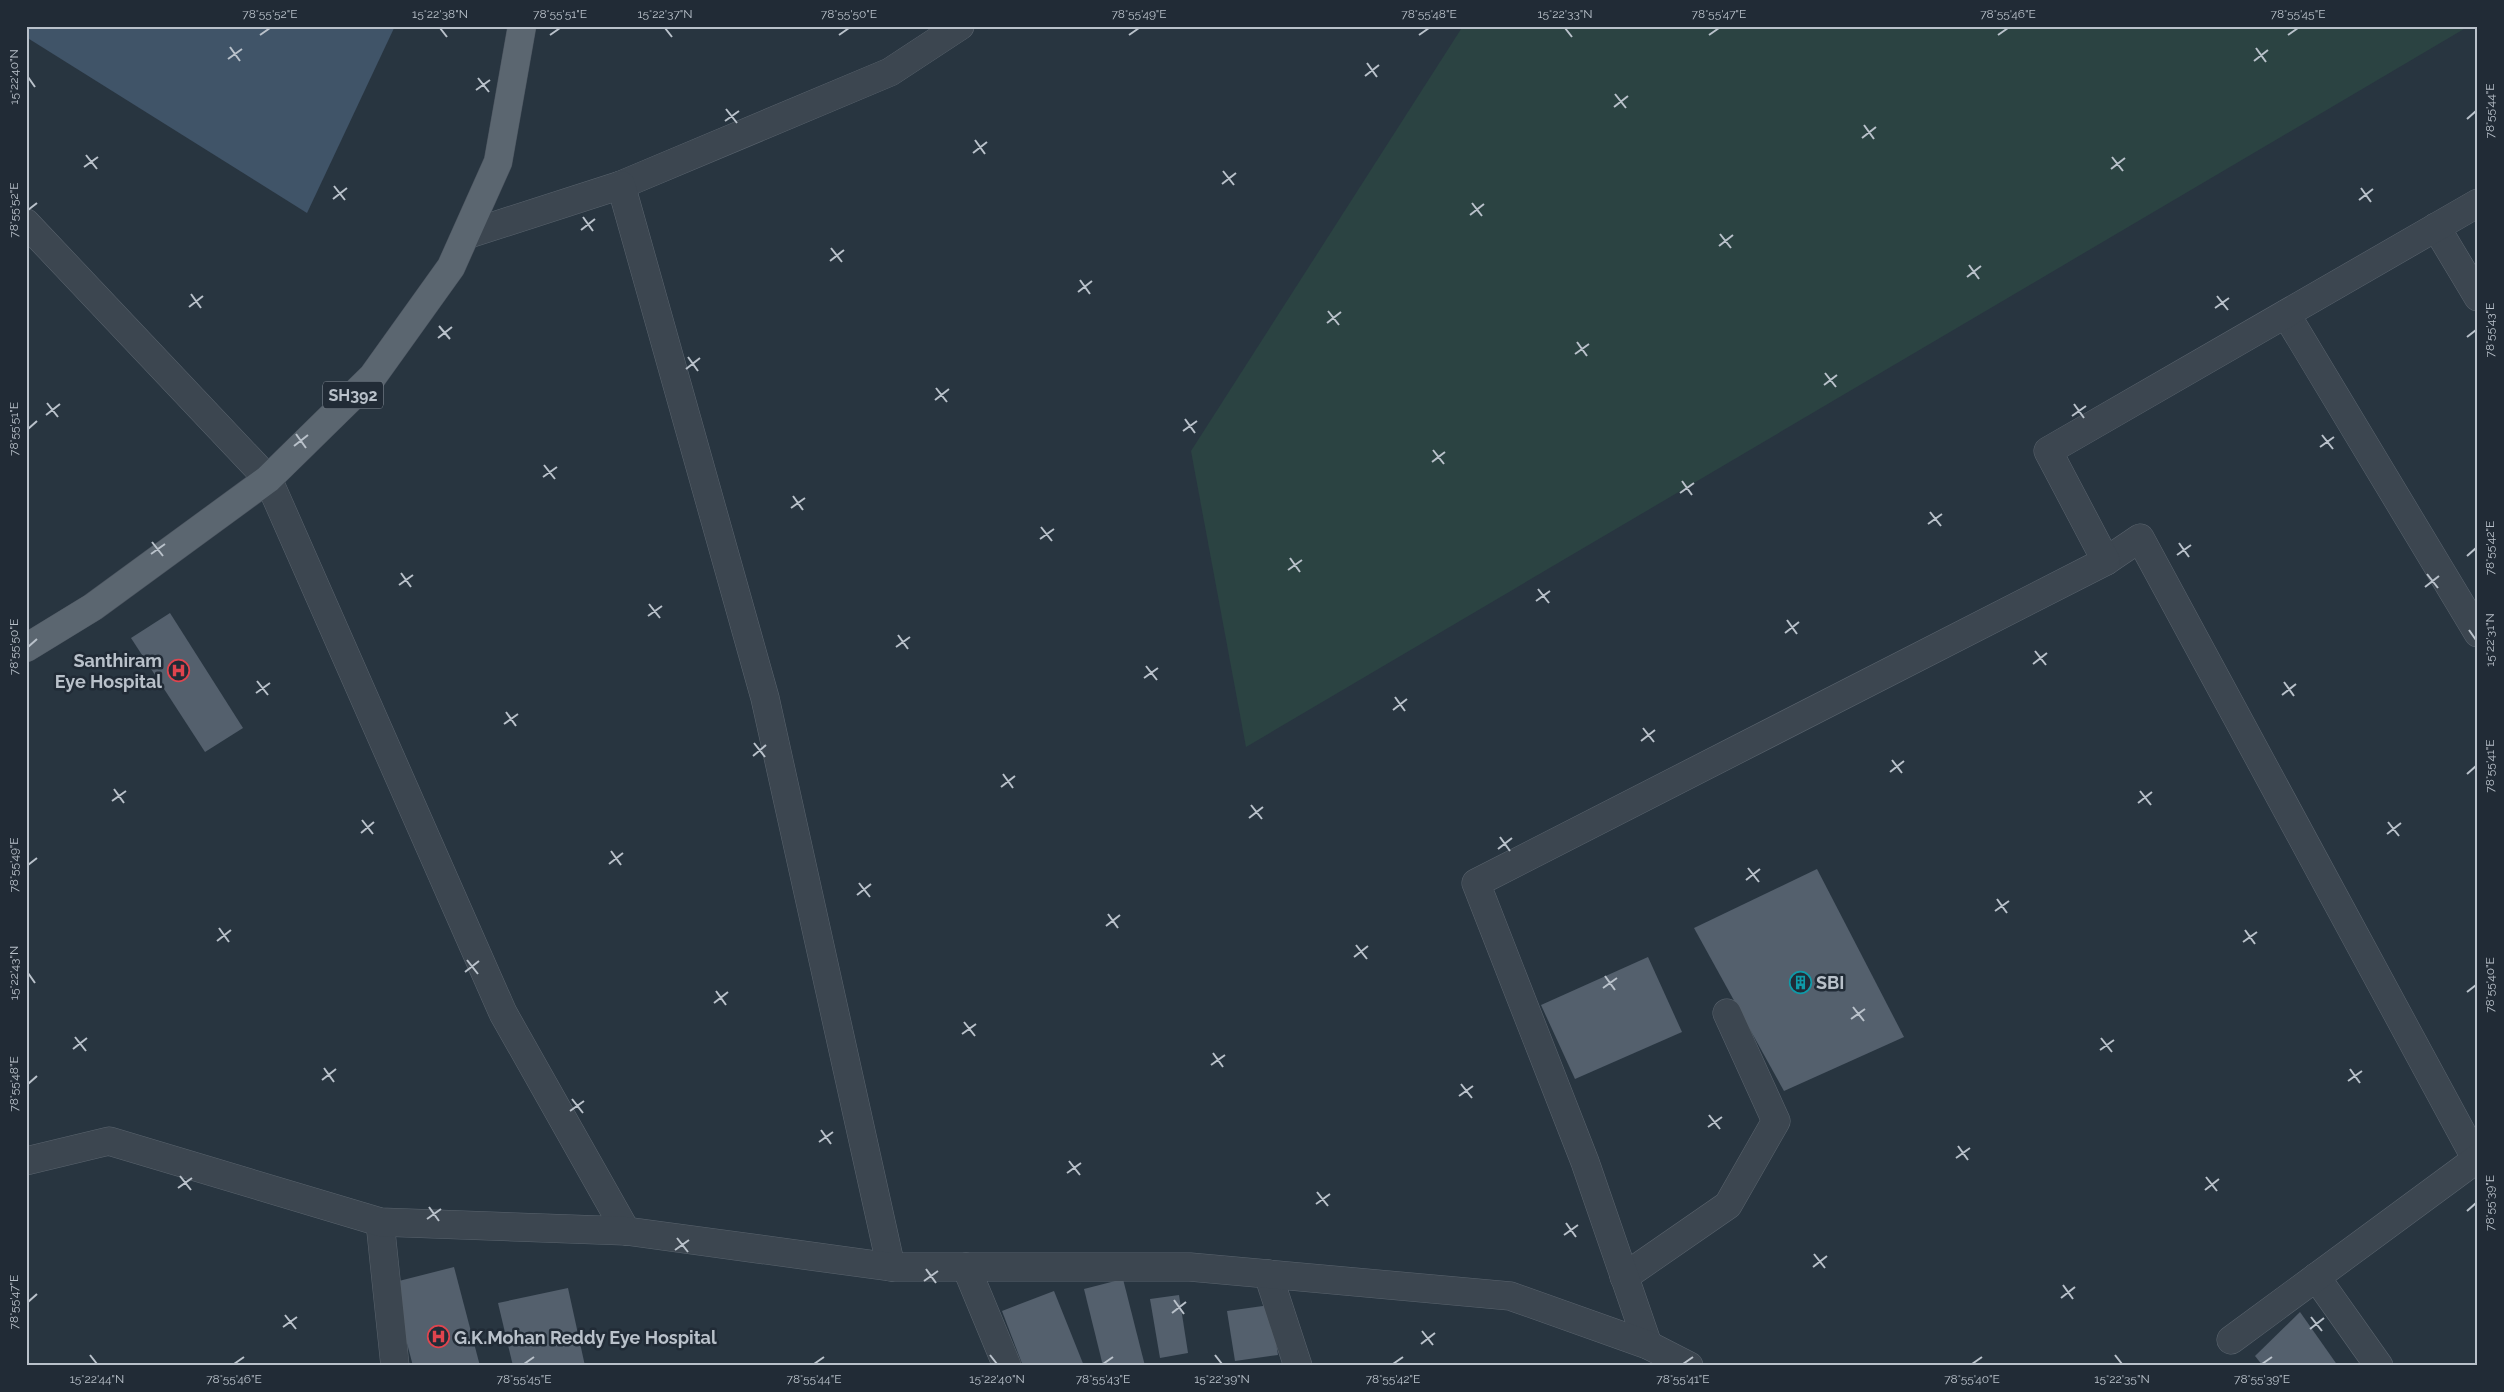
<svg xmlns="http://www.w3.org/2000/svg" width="2504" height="1392" viewBox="0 0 2504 1392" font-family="Raleway,sans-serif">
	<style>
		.green { fill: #2b4342 }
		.water { fill: #405468 }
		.building { fill: #54606d }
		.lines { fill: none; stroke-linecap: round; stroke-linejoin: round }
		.minor-casing { stroke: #5a646e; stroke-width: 29 }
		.tertiary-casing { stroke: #5a646e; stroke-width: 29 }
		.primary-casing { stroke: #49525d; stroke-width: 29 }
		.minor { stroke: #3c4650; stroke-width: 28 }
		.tertiary { stroke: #3c4650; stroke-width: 28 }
		.primary { stroke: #5b6670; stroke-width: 28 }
		.ticks { fill: none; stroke: #b9c1ca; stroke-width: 2 }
		.labels { text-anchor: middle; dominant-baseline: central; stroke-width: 5; stroke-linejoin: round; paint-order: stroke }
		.shield { fill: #212b36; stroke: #8b949e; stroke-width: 1 }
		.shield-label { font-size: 16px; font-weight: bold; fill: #b9c1ca }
		.poi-label { font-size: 18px; font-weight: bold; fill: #b9c1ca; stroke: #212b36; text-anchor: start }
		.neatline { fill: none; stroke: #b9c1ca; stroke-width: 2 }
		.ticks-label { font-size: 12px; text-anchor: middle; fill: #b9c1ca }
	</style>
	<rect width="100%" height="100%" fill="#283540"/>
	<path class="green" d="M1463,26H2469L1246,747L1191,451Z"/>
	<path class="water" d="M26,26H395L307,213L26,37Z"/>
	<g class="building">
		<path d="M170,613L243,728L205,752L131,638Z"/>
		<path d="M1817,869L1904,1037L1784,1091L1694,928Z"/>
		<path d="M1648,957L1682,1032L1575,1079L1541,1005Z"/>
		<path d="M454,1267L480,1366H413L391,1283Z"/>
		<path d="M1123,1279L1145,1366H1103L1084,1289Z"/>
		<path d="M568,1288L585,1366H513L498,1303Z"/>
		<path d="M1054,1291L1084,1366H1023L1002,1311Z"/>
		<path d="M1179,1295L1188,1353L1160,1358L1150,1299Z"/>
		<path d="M1270,1305L1278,1355L1235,1361L1227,1311Z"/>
		<path d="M2300,1312L2338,1366H2263L2255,1356Z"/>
	</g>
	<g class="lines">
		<defs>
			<g id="minor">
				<path d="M621,185L890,72L960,26"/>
				<path d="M26,223L268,479L503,1013L626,1231"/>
				<path d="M2436,227L2478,297"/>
				<path d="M466,235L621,185L765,698L891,1267"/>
				<path d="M2286,314L2478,633"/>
				<path d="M2106,561L2140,538L2476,1159"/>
				<path d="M380,1222L395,1366"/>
				<path d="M966,1267L1007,1366"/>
				<path d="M1268,1274L1298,1366"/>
				<path d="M1624,1277L1728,1205L1776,1121L1727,1013"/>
				<path d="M2316,1277L2379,1366"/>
				<path d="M2231,1340L2478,1158"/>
				<path d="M1648,1345L1585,1162L1476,883L2106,561L2048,451L2478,203"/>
			</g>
			<path id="tertiary" d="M26,1161L109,1141L380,1222L626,1231L891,1267H1190L1510,1296L1648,1345L1689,1366"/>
			<path id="primary" d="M26,648L93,607L268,479L373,376L451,267L498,162L522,26"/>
		</defs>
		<use href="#minor" class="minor-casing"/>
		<use href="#tertiary" class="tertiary-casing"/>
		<use href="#primary" class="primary-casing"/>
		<use href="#minor" class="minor"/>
		<use href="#tertiary" class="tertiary"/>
		<use href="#primary" class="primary"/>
	</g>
	<path class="ticks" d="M440,28L447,37M665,28L672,37M1565,28L1572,37M260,35L270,28M550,35L560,28M839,35L849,28M1129,35L1139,28M1419,35L1429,28M1709,35L1719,28M1998,35L2008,28M2288,35L2298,28M230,47L240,61M2256,48L2266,62M228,59L242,49M2254,61L2268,50M1367,63L1377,77M1365,76L1379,65M28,77L35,87M478,78L489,92M476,90L490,80M1615,94L1626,108M1614,107L1628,96M726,109L737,123M2467,119L2476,111M725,121L739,111M1864,125L1874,139M1862,138L1876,127M975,140L985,154M973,153L987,142M86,155L97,169M2112,157L2123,171M84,167L98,157M2111,169L2125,158M1223,171L1234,185M1222,184L1236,173M334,186L345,200M2361,188L2371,202M333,199L347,188M2359,200L2373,189M1472,203L1482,216M28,210L37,203M1470,215L1484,204M583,217L593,231M581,230L595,219M1720,234L1731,248M1719,246L1733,235M831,248L842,262M830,261L844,250M1969,265L1979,279M1967,277L1981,266M1080,280L1090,294M1078,292L1092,281M191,294L201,308M2217,296L2228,310M189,307L203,296M2215,308L2229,298M1328,311L1339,325M1327,323L1341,312M439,326L450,339M2467,337L2476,330M438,338L452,327M1577,342L1587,356M1575,354L1589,344M688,357L698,371M686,369L700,358M1825,373L1836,387M1824,385L1837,375M936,388L947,402M935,400L949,389M47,403L58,417M2074,404L2084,418M46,415L60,404M2072,416L2086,406M1185,419L1195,433M28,429L37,421M1183,431L1197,421M296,434L306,448M2322,435L2333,449M294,446L308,435M2320,447L2334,437M1433,450L1444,464M1432,462L1445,452M544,465L555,479M543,477L557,467M1682,481L1692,495M1680,493L1694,483M793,496L803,510M791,508L805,498M1930,512L1941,526M1928,524L1942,514M1041,527L1052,541M1040,539L1054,529M152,542L163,556M2179,543L2189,557M151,554L165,544M2177,555L2191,545M2467,556L2476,548M1290,558L1300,572M1288,570L1302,560M401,573L411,587M2427,574L2438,588M399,585L413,575M2425,587L2439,576M1538,589L1549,603M1536,601L1550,591M649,604L660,618M648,616L662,606M1787,620L1797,634M2469,630L2476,640M1785,633L1799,622M898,635L908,649M28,647L37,639M896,647L910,637M2035,651L2046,665M2033,664L2047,653M1146,666L1157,680M1144,678L1158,668M257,681L268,695M2284,682L2294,696M256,693L270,683M2282,695L2296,684M1395,697L1405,711M1393,710L1407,699M506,712L516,726M504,724L518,714M1643,728L1654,742M1641,741L1655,730M754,743L765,757M753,756L766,745M1892,760L1902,773M1890,772L1904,761M1003,774L1013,788M2467,774L2476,766M1001,787L1015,776M114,789L124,803M2140,791L2151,805M112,801L126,791M2138,803L2152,792M1251,805L1262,819M1249,818L1263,807M362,820L373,834M2388,822L2399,836M361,833L374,822M2387,834L2401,823M1500,837L1510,851M1498,849L1512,838M611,851L621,865M609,864L623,853M28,865L37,858M1748,868L1759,882M1746,880L1760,869M859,883L870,897M857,895L871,884M1997,899L2007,913M1995,911L2009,901M1108,914L1118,928M1106,926L1120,915M219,928L229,942M2245,930L2255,944M217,941L231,930M2243,942L2257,932M1356,945L1367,959M1354,957L1368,946M467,960L478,974M465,972L479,961M28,973L35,983M1605,976L1615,990M1603,988L1617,978M716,991L726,1005M2467,992L2476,985M714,1003L728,992M1853,1007L1864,1021M1851,1019L1865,1009M964,1022L975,1036M962,1034L976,1024M75,1037L86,1051M2101,1038L2112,1052M73,1049L87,1038M2100,1050L2114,1040M1213,1053L1223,1067M1211,1065L1225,1055M324,1068L334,1082M2350,1069L2360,1083M322,1080L336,1069M2348,1081L2362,1071M28,1084L37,1076M1461,1084L1472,1098M1459,1096L1473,1086M572,1099L583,1113M570,1111L584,1101M1709,1115L1720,1129M1708,1127L1722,1117M821,1130L831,1144M819,1142L833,1132M1958,1146L1968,1160M1956,1158L1970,1148M1069,1161L1080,1175M1067,1173L1081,1163M180,1176L191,1190M2206,1177L2217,1191M178,1188L192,1178M2205,1190L2219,1179M1317,1192L1328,1206M1316,1204L1330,1194M429,1207L439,1221M2467,1211L2476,1203M427,1219L441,1209M1566,1223L1576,1237M1564,1235L1578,1225M677,1238L688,1252M675,1250L689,1240M1814,1254L1825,1268M1813,1267L1827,1256M926,1269L936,1283M924,1281L938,1271M2063,1285L2073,1299M2061,1298L2075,1287M1174,1300L1184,1314M28,1302L37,1294M1172,1313L1186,1302M285,1315L296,1329M2311,1317L2322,1331M283,1327L297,1317M2310,1329L2324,1318M1422,1331L1433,1345M1421,1344L1435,1333M90,1355L97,1364M990,1355L997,1364M1215,1355L1222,1364M2115,1355L2122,1364M234,1364L244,1357M524,1364L534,1357M814,1364L824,1357M1103,1364L1113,1357M1393,1364L1403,1357M1683,1364L1693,1357M1972,1364L1982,1357M2262,1364L2272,1357"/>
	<defs>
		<symbol id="hospital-ring" viewBox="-11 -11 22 22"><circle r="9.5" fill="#212b36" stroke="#e0444e" stroke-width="1.5"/><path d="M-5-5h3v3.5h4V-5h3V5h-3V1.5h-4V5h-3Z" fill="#e0444e"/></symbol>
		<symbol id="building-ring" viewBox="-11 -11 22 22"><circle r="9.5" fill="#212b36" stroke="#0f9aa8" stroke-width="1.5"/><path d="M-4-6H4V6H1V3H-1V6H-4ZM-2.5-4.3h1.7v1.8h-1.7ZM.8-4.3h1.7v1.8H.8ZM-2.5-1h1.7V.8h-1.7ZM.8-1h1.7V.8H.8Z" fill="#0f9aa8"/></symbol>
	</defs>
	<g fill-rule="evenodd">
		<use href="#hospital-ring" x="166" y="658" width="25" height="25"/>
		<use href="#building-ring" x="1788" y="970" width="25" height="25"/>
		<use href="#hospital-ring" x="426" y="1324" width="25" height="25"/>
	</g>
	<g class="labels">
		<rect class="shield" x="323" y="381.5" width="60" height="27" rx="4"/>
		<g class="shield-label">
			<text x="353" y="395">SH392</text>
		</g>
		<g class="poi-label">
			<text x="162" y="660" text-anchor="end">Santhiram<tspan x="162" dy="21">Eye Hospital</tspan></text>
			<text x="1816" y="982">SBI</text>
			<text x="454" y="1337">G.K.Mohan Reddy Eye Hospital</text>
		</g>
	</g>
	<rect width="2504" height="1392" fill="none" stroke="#212b36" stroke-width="55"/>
	<rect x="28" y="28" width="2448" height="1336" class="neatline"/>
	<g class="ticks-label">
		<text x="270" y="18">78°55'52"E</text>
		<text x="440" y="18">15°22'38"N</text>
		<text x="560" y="18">78°55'51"E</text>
		<text x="665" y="18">15°22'37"N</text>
		<text x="849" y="18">78°55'50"E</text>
		<text x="1139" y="18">78°55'49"E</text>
		<text x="1429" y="18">78°55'48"E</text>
		<text x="1565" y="18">15°22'33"N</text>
		<text x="1719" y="18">78°55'47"E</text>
		<text x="2008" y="18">78°55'46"E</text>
		<text x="2298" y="18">78°55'45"E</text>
		<text transform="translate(14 77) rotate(-90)" y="4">15°22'40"N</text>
		<text transform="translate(2490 111) rotate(-90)" y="4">78°55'44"E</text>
		<text transform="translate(14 210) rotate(-90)" y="4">78°55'52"E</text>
		<text transform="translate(2490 330) rotate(-90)" y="4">78°55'43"E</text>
		<text transform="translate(14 429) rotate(-90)" y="4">78°55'51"E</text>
		<text transform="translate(2490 548) rotate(-90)" y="4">78°55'42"E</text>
		<text transform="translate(2490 640) rotate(-90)" y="4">15°22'31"N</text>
		<text transform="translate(14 647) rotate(-90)" y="4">78°55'50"E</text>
		<text transform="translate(2490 766) rotate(-90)" y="4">78°55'41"E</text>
		<text transform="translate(14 865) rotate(-90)" y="4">78°55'49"E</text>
		<text transform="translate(14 973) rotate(-90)" y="4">15°22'43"N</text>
		<text transform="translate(2490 985) rotate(-90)" y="4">78°55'40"E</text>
		<text transform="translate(14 1084) rotate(-90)" y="4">78°55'48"E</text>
		<text transform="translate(2490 1203) rotate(-90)" y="4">78°55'39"E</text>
		<text transform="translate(14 1302) rotate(-90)" y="4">78°55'47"E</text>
		<text x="97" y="1383">15°22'44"N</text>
		<text x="234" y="1383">78°55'46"E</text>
		<text x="524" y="1383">78°55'45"E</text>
		<text x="814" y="1383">78°55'44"E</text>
		<text x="997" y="1383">15°22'40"N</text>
		<text x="1103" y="1383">78°55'43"E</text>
		<text x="1222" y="1383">15°22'39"N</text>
		<text x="1393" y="1383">78°55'42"E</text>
		<text x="1683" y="1383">78°55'41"E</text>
		<text x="1972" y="1383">78°55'40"E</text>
		<text x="2122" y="1383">15°22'35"N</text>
		<text x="2262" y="1383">78°55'39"E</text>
	</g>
</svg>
